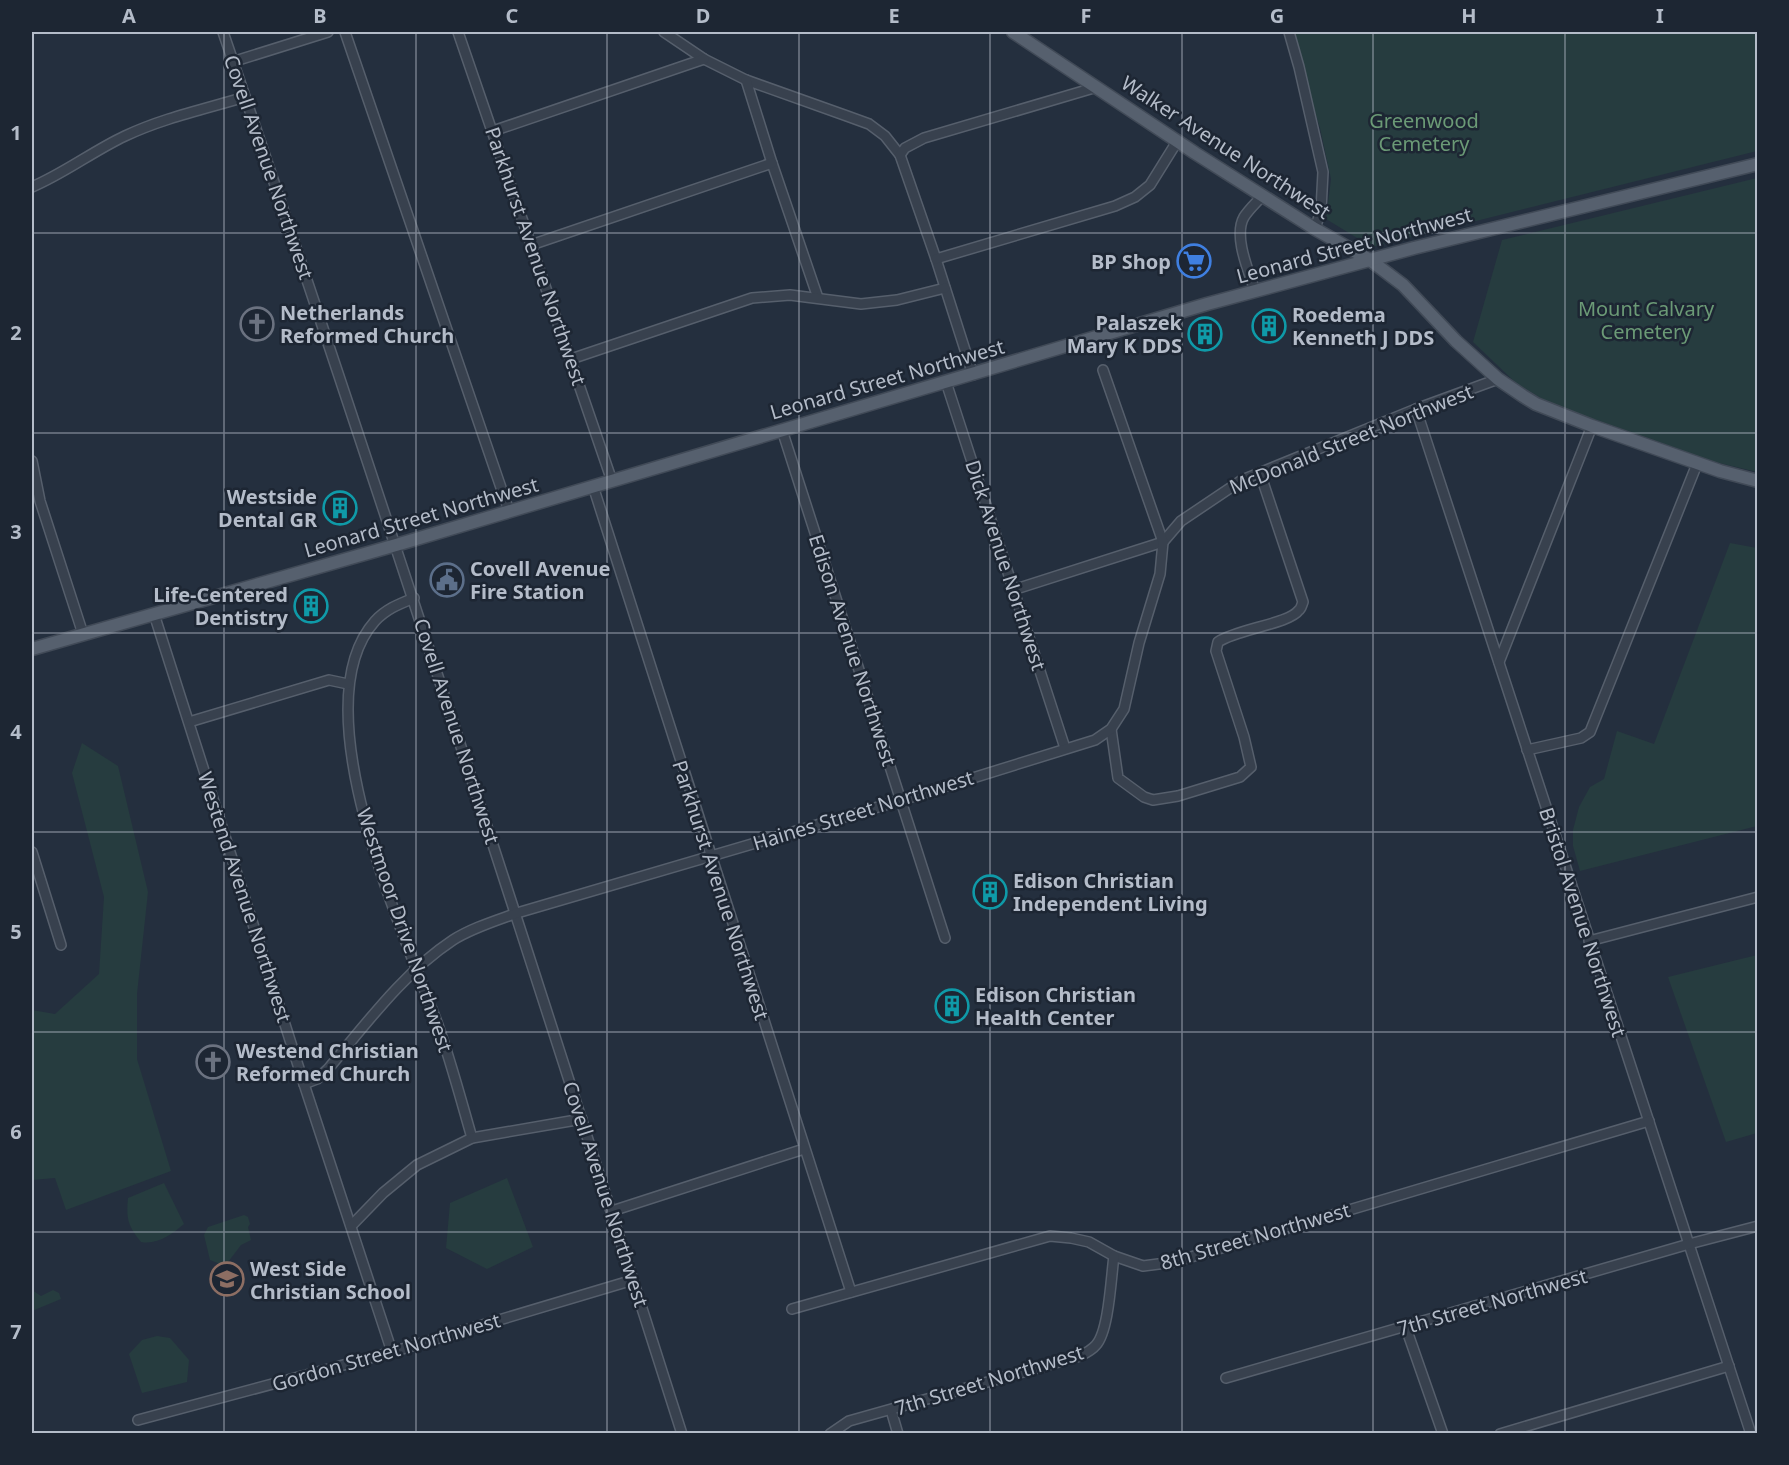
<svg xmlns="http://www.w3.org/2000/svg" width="1789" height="1465" viewBox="0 0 1789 1465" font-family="'Noto Sans',sans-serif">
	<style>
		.green { fill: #263c3f }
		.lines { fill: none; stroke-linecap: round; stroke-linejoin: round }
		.minor-casing { stroke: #565f6c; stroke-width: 12 }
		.major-casing { stroke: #414a57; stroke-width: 15 }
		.minor { stroke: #38414e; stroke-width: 9 }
		.major { stroke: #56606e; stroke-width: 12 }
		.grid { fill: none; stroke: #b4bcc9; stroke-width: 1.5; stroke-opacity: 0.55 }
		.labels { text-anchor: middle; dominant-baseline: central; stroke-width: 5; stroke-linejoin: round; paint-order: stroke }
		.park-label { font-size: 20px; fill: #6b9a76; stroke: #1d2633 }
		.street-label { font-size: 20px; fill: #b4bcc9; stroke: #1d2633 }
		.poi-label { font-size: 20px; font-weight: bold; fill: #b4bcc9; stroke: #1d2633; text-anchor: start }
		.neatline { fill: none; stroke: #b4bcc9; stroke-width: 2 }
		.grid-label { font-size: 20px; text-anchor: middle; font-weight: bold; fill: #b4bcc9 }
	</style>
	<rect width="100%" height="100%" fill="#242f3e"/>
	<g class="green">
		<path d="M1289,32H1757V151L1372,247L1326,219L1331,179L1320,128Z"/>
		<path d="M1757,178V472L1715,462L1551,404L1517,384L1473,342L1502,240Z"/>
		<path d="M1730,543L1757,548V826L1580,871L1573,846V830L1579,807L1590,787L1604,779L1617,731L1654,744Z"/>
		<path d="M82,743L118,766L148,892L137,994V1059L171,1171L66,1210L55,1178L32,1180V1010L55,1014L99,974L104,897L72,773Z"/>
		<path d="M1757,955V1133L1726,1142L1668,977Z"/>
		<path d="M507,1178L533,1247L487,1269L446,1248L450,1203Z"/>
		<path d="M164,1183L184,1224C172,1234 158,1245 141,1242C128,1226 126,1219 128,1198Z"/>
		<path d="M244,1215L248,1217L250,1224L248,1227L251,1240L241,1245L225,1266L210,1260L204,1235L208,1227Z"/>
		<path d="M32,1290L41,1296L53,1290L59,1293L61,1299L32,1311Z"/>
		<path d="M157,1336L170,1338L189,1360L187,1382L142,1393L129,1354L142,1340Z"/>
	</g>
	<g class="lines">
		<defs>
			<g id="minor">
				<path d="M223,32C382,497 533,965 682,1434"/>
				<path d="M345,32L509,511"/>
				<path d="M458,32L612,481"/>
				<path d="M664,32L704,59L746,80L847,116L869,124L885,136L900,155L936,259L973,375"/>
				<path d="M1289,32L1299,67L1323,172L1321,210L1315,229"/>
				<path d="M232,62L328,32"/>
				<path d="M746,80L772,163L818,298"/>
				<path d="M493,131L704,59"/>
				<path d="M900,155L905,148L924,138L1097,87"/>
				<path d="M32,187C65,173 93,151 125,136C163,118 205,109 245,97"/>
				<path d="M531,245L772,163"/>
				<path d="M936,259L1115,206L1135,197L1150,185L1178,140"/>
				<path d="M1255,291C1249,272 1233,236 1244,217C1249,209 1257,202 1263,195"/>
				<path d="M571,359L752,298L790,295L861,304L897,300L945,288"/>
				<path d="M946,382L1065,748"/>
				<path d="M1416,409L1751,1434"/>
				<path d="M782,430L945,938"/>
				<path d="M32,461L40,501L83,634"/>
				<path d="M593,486L851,1292"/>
				<path d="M1013,590L1163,542L1181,521L1242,480L1416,409L1498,379"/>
				<path d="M414,598C399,604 386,609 375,621C299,706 404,933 438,1025C451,1062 461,1100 472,1138"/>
				<path d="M154,614L304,1084L392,1352"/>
				<path d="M1499,662L1592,426"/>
				<path d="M189,722L329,680L348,684"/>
				<path d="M1111,729L1118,778L1144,797L1153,800L1178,796L1240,777L1251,767L1244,737L1216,651L1218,642C1237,629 1289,624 1299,610C1301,609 1302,604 1303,602L1260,473"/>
				<path d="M1527,750L1581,738L1590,732L1697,464"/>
				<path d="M32,852L61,945"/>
				<path d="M1589,941L1758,897"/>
				<path d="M304,1084L317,1079L328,1069C366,1024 403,973 453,940C472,928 495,921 517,913L902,800L1095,740L1111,729L1124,709L1139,643L1160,574L1163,542L1103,370"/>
				<path d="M612,1211L804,1149"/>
				<path d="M351,1226L383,1193L417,1165L472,1138L582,1119"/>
				<path d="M792,1309L1050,1236L1071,1238L1089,1242L1114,1256L1143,1266L1174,1262L1649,1121"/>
				<path d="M1406,1328L1443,1434"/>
				<path d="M1226,1378L1689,1244L1758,1226"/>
				<path d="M891,1410L898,1434"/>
				<path d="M138,1420L392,1352L633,1280"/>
				<path d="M830,1434L849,1421L1080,1356C1086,1353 1092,1350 1096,1345C1109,1331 1111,1277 1114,1256"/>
				<path d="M1500,1434L1729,1366"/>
			</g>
			<g id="major">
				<path d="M1013,32L1195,153L1315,229L1370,260L1403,285L1456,341L1498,379L1523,396L1536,404L1592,426L1720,471L1758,481"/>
				<path d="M32,649L396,545L1207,304L1414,248L1758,164"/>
			</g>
		</defs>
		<use href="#minor" class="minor-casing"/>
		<use href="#major" class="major-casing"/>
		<use href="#minor" class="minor"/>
		<use href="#major" class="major"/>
	</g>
	<path class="grid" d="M224,32V1434M416,32V1434M607,32V1434M799,32V1434M990,32V1434M1182,32V1434M1373,32V1434M1565,32V1434M32,233H1758M32,433H1758M32,633H1758M32,832H1758M32,1032H1758M32,1232H1758"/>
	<defs>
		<symbol id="supermarket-ring" viewBox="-11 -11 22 22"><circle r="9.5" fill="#1d2633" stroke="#3f7fe0" stroke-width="1.5"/><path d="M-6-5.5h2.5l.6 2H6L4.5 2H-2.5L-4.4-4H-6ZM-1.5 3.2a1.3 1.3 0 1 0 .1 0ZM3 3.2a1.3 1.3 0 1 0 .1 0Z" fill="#3f7fe0"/></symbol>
		<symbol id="church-ring" viewBox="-11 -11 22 22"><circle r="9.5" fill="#1d2633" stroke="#6b7280" stroke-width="1.5"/><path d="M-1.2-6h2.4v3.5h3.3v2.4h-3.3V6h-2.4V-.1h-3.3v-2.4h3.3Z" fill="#6b7280"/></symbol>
		<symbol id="building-ring" viewBox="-11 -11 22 22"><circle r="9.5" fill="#1d2633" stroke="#0f9aa8" stroke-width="1.5"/><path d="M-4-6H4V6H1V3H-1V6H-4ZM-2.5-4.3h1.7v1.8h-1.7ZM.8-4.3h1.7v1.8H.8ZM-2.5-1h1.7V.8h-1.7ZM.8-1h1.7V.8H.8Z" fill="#0f9aa8"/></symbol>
		<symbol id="civic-ring" viewBox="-11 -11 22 22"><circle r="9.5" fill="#1d2633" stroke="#5c6f8a" stroke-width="1.5"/><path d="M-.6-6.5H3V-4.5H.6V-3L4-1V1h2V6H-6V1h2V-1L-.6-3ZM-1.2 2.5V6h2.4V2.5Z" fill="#5c6f8a"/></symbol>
		<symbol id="school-ring" viewBox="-11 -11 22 22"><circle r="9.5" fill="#1d2633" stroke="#8d6e63" stroke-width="1.5"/><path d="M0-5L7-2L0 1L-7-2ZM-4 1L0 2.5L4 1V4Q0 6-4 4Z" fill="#8d6e63"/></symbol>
	</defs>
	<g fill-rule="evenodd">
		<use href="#supermarket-ring" x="1175" y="242" width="38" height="38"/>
		<use href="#church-ring" x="238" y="305" width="38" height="38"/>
		<use href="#building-ring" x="1250" y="307" width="38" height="38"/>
		<use href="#building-ring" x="1186" y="315" width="38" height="38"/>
		<use href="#building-ring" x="321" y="489" width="38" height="38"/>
		<use href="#civic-ring" x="428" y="561" width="38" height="38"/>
		<use href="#building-ring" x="292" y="587" width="38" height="38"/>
		<use href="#building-ring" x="971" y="873" width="38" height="38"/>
		<use href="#building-ring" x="933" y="987" width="38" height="38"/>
		<use href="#church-ring" x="194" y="1043" width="38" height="38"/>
		<use href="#school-ring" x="208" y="1260" width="38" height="38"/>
	</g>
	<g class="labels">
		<g class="park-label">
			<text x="1424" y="120">Greenwood<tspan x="1424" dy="23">Cemetery</tspan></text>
			<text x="1646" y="308">Mount Calvary<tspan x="1646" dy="23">Cemetery</tspan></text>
		</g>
		<g class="street-label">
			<text transform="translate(1226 147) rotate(33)">Walker Avenue Northwest</text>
			<text transform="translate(269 167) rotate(71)">Covell Avenue Northwest</text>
			<text transform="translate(1354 245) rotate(-15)">Leonard Street Northwest</text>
			<text transform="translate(536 256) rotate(71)">Parkhurst Avenue Northwest</text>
			<text transform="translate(887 379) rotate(-16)">Leonard Street Northwest</text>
			<text transform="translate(1351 439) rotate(-22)">McDonald Street Northwest</text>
			<text transform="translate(421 517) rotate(-16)">Leonard Street Northwest</text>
			<text transform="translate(1006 565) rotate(72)">Dick Avenue Northwest</text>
			<text transform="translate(853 650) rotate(72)">Edison Avenue Northwest</text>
			<text transform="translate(457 731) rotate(72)">Covell Avenue Northwest</text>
			<text transform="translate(863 810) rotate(-17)">Haines Street Northwest</text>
			<text transform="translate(721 890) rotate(72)">Parkhurst Avenue Northwest</text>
			<text transform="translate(245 897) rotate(72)">Westend Avenue Northwest</text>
			<text transform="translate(1583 922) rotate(72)">Bristol Avenue Northwest</text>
			<text transform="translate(405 930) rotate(71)">Westmoor Drive Northwest</text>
			<text transform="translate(606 1194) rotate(72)">Covell Avenue Northwest</text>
			<text transform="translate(1255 1236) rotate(-16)">8th Street Northwest</text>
			<text transform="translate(1492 1302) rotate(-16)">7th Street Northwest</text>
			<text transform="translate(386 1352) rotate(-16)">Gordon Street Northwest</text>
			<text transform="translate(989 1380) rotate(-17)">7th Street Northwest</text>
		</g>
		<g class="poi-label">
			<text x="1171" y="261" text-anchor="end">BP Shop</text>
			<text x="280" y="312">Netherlands<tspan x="280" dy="23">Reformed Church</tspan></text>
			<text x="1292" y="314">Roedema<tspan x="1292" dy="23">Kenneth J DDS</tspan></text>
			<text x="1182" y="322" text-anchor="end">Palaszek<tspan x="1182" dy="23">Mary K DDS</tspan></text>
			<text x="317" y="496" text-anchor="end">Westside<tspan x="317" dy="23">Dental GR</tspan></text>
			<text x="470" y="568">Covell Avenue<tspan x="470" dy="23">Fire Station</tspan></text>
			<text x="288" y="594" text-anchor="end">Life-Centered<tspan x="288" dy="23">Dentistry</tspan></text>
			<text x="1013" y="880">Edison Christian<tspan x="1013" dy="23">Independent Living</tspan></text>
			<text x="975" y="994">Edison Christian<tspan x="975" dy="23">Health Center</tspan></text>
			<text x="236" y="1050">Westend Christian<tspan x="236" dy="23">Reformed Church</tspan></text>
			<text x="250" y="1268">West Side<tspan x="250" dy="23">Christian School</tspan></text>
		</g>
	</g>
	<rect width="1789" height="1465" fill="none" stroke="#1d2633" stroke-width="66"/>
	<rect x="33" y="33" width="1723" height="1399" class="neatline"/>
	<g class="grid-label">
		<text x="129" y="23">A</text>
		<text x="320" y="23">B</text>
		<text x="512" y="23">C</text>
		<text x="703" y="23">D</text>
		<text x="894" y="23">E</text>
		<text x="1086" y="23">F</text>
		<text x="1277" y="23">G</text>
		<text x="1469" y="23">H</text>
		<text x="1660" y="23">I</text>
		<text x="16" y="140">1</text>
		<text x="16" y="340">2</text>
		<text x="16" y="539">3</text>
		<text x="16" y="739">4</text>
		<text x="16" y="939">5</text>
		<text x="16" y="1139">6</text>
		<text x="16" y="1339">7</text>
	</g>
</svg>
